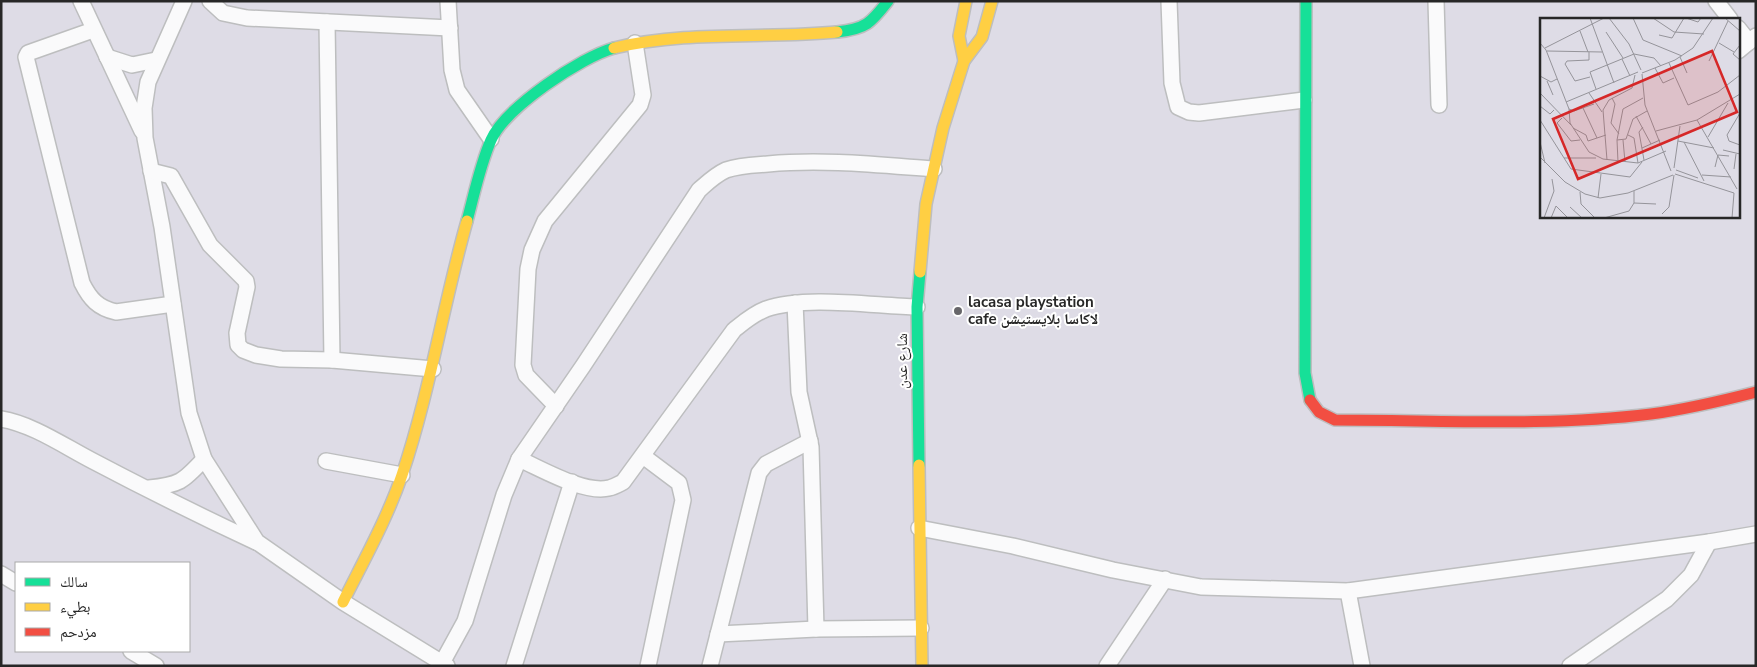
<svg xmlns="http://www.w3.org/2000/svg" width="1757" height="667" viewBox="0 0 1757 667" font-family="'Nunito Sans','Noto Naskh Arabic',sans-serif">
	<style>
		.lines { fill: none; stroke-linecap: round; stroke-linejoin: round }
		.street-casing { stroke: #bdbebf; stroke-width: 18 }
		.fast-casing { stroke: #bdbebf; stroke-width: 14 }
		.slow-casing { stroke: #bdbebf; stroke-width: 14 }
		.jam-casing { stroke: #bdbebf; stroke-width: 14 }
		.street { stroke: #fafafb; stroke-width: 15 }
		.fast { stroke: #16e098; stroke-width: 11 }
		.slow { stroke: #ffcf43; stroke-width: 11 }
		.jam { stroke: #f24e42; stroke-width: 11 }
		.poi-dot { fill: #67666a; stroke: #fff; stroke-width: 2 }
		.labels { text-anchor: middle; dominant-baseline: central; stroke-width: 4; stroke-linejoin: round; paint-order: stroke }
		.poi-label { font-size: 15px; font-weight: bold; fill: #272727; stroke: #fff; text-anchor: start }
		.street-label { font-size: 15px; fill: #272727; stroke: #fff }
		.inset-road { fill: none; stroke: #95949a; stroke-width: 1 }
		.view { fill: #d62828; fill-opacity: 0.15; stroke: #d62828; stroke-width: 2.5 }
		.inset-edge { fill: none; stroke: #272727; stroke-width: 2.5 }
	</style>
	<rect width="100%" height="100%" fill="#dedce6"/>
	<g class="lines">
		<defs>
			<g id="street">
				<path d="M81,1L142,131"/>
				<path d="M184,1L148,82L144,108L145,138L162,227L189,413L204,459L257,542L343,602L447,666"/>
				<path d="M210,1L223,13L247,18L450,28"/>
				<path d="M448,1L452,70L457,90L491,139"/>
				<path d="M1169,1L1172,83L1178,107L1189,112L1199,113L1304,100"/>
				<path d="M1436,1L1439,105"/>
				<path d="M1716,1L1730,19"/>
				<path d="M327,22L332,360"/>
				<path d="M1738,28L1749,42"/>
				<path d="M93,30L28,53L26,57L82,283C90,299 98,308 116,312L173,304"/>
				<path d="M1738,51L1756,36"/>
				<path d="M107,57L132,65L156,60"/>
				<path d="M151,171L171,176L210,245L246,281L247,287L237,333L238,345L243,350L256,355L281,359L332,360L433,369"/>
				<path d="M795,303L799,392L811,447L816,629"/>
				<path d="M556,406L526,375L523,365L528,269L532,250L545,221L640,105L643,95L635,43"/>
				<path d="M1,419C32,424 64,446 91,460C146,489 200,516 256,542"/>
				<path d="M643,456L679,483L683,500L648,666"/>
				<path d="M519,459C542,469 584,494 609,488C614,487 619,484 623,482L734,330C744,322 753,314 766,309C806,295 874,306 917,307"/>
				<path d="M326,461L402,475"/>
				<path d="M149,488C179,485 183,482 204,459"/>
				<path d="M919,528L1013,546L1113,570L1201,587L1348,591L1709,542L1756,534"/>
				<path d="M1,574L16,583"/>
				<path d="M1348,591L1362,666"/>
				<path d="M718,634L816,629L921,628"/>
				<path d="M131,651L156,666"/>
				<path d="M442,663L465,621L504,495L519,459L583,366L699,190C707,183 715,175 726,170C740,165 754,165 768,164C823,159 879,165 934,169"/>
				<path d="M514,666L572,482"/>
				<path d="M710,666L759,473L766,464L810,441"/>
				<path d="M1107,666L1165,579"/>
				<path d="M1570,666L1667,599L1691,575L1709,542"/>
			</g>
			<g id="fast">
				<path d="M1306,1L1305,373L1310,400"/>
				<path d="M837,32C866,29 871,23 888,1"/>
				<path d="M467,221C474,195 480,165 491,140C505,108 581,57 614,48"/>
				<path d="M919,465L917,307L920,272"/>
			</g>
			<g id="slow">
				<path d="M614,48C687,30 763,39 837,32"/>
				<path d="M964,61L959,36L966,1"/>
				<path d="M920,272L926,204L943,128L964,61L982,37L992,1"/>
				<path d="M919,465L922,666"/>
				<path d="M343,602C364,560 387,519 402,475C430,392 443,305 467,221"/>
			</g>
			<path id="jam" d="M1310,400L1319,412L1335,420C1440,420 1547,427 1651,414C1687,409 1721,401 1756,392"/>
		</defs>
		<use href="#street" class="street-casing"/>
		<use href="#fast" class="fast-casing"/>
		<use href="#slow" class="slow-casing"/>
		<use href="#jam" class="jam-casing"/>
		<use href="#street" class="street"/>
		<use href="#fast" class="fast"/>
		<use href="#slow" class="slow"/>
		<use href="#jam" class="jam"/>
	</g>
	<circle class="poi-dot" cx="958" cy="311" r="5"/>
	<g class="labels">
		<g class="poi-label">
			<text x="968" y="302">lacasa playstation<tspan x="968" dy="17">cafe لاكاسا بلايستيشن</tspan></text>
		</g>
		<g class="street-label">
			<text transform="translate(902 361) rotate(-90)">شارع عدن</text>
		</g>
	</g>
	<g transform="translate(1540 18)">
		<rect width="200" height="200" fill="#dedce6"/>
		<path class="inset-road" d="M50,0L74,65M69,0L89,26L101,52M93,0L103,22L142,38M113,0L134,14L164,16M146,0L158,4L161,0M185,0L200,13M40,13L48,34M66,14L83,40M119,17L132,20L144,0M0,25L6,32L29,91L30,105L49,134L63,141L98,145L126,133M179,25L194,34M200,27L193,36L200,42M5,30L64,0M7,33L62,34M49,34V42L27,43L25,46L35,63L50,59M140,39L147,55M82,41L90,58M169,43L188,3M129,45L148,87L178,74L200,57M115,50L123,65L134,60M102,55L135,42L153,30L173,0M102,56L105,87L131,153M0,58L11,64L17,61M7,63L13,77M56,71L50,54L94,36L114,40L121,48M0,75L31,107M49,75L62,94M72,80L75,86L71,105L79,116M26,84L98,54M0,88L10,96L14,92M43,90L57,120M29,91L34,93L54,86M200,95L187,117L189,123L200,127M96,98L111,126M22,100L17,105L31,123L40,122M0,102L31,151L90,159L102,144M157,102L197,171M103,109L99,114L104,142M33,110L46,117L48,123L66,117M116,113L157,102L200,76M88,117L94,120L98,145M168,119L188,85M77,122L86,121L93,101L107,93M83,122L85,144M138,123L174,130M0,124L5,145M144,124L164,163M102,130L120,122M183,132L200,136M103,134L122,126M0,139L25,164L45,176L60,180L88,175L133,157M24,140H56M67,142L63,92L69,82L92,70L95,57M78,144L77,122L83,91L103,80M175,149L178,137L189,138M134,150L140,108M194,151L196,136M136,152L158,160M135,156L194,175M162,157L191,159M40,174L41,186L55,200M58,180L61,156M94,185L116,186M30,189L42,200M122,196L129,189L134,157M4,200L14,173L12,161M11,200L16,188L28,200M64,200L89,193L94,185V173M192,200L194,175"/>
		<path class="view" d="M172,33L197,94L38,161L13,101Z"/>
		<rect width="200" height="200" class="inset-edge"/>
	</g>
	<rect width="1757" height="667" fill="none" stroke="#272727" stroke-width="5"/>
	<rect x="15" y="562" width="175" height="90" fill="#ffffff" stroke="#a9a9a9"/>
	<rect x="25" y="578" width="25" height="8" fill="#16e098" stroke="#a9a9a9"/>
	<text x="60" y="587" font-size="15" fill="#272727">سالك</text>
	<rect x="25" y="603" width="25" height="8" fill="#ffcf43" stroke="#a9a9a9"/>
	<text x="60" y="612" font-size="15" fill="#272727">بطيء</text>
	<rect x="25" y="628" width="25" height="8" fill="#f24e42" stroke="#a9a9a9"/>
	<text x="60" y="637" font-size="15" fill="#272727">مزدحم</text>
</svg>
